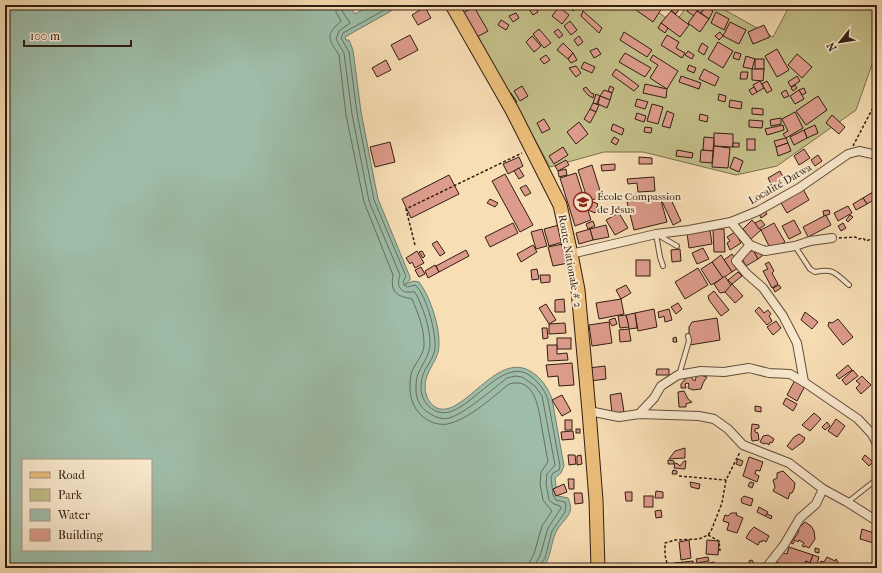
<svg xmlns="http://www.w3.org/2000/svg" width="882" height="573" viewBox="0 0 882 573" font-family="'IM FELL French Canon',serif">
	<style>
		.green { fill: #c4bf89; stroke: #7a6e4e }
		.water { fill: #9ebda9; stroke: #727d6d; fill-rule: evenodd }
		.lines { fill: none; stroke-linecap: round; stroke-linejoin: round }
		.shore { stroke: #686d5e; stroke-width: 1 }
		.building { fill: #dd9c8b; stroke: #311d13 }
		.service-casing { stroke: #634d3c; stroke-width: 6 }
		.minor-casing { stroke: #634d3c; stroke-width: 10 }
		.primary-casing { stroke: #311d13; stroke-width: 15 }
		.path { stroke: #311d13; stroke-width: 1.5; stroke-dasharray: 3 2; stroke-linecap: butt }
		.service { stroke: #faeacf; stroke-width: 4 }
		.minor { stroke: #faeacf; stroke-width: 8 }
		.primary { stroke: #ecbf7a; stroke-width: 13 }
		.labels { text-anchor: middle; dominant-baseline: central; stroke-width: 4; stroke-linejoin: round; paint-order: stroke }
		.street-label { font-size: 11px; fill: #311d13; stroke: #faeacf }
		.poi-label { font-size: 11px; fill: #311d13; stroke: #faeacf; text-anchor: start }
	</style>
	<rect width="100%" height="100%" fill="#f8deb5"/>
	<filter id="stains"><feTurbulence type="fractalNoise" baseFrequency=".005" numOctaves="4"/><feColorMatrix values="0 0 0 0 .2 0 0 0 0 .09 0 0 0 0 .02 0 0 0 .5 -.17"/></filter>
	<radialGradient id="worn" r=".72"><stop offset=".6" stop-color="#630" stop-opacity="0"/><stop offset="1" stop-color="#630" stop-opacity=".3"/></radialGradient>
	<path class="green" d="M463,5H649L674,24L688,5H716L773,37L790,5H877V50L856,110L777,166L736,175L643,152H604L550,167L480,40Z"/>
	<path class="water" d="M5,5H353L350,7L355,14L371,5H393L391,11L345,37L346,40H349L353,50L361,112L378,199L410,277V280L404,285L413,281L419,282C430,296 440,327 439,345C439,357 431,365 427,376C423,387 425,402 437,408C463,419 496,351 530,371C541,377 548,388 552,399L564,466L561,473L555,478L557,494L558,496L568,498C570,503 572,508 569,514C566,520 559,525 556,532C550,545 552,555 543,568H5ZM23,460H151V550H23Z"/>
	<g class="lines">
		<g class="shore">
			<path d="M336,5V12L341,21C325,36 328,38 339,55L346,115L364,202L393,275C390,293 397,296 412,299C418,313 424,328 424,343C425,353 416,362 412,371C410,376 410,384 410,389C410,398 414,408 420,414C427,422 441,427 451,423C470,418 494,396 509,384C536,376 539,411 542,429C544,440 546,451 548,462L541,472L540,484L543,500L552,511L542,526L534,554L529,563V568"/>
			<path d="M342,5V11L350,23L339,31L336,39L344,53L352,114L369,201L400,275C398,282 397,288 405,292H415C423,307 430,327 430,344C430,354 423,363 419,372C416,377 416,385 416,390C416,399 421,409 429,413C435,417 442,420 449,418C464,414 493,389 507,378L515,376L522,377L535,386L542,396L555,465L547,474L546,483L549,500L554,504L560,506L561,508L548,528L540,556L536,563L535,568"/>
			<path d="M389,5L388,8L343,33L341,38L349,52L357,113L374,200L406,276L403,282L404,285L407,287L415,285C426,293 439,340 434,353C432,361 425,367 423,375C418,389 422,405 436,411C465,425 502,349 533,378C540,384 545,391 548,400L560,466L559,470L553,473L551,477L553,495L556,500L565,502L566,505L565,512L552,531L545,558L540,565V568"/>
		</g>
	</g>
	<g class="building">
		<path d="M534,5L538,12L533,15L529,9Z"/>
		<path d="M568,5H576L578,7L573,11Z"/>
		<path d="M629,5H658L662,8L653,22Z"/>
		<path d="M665,5H682L676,14Z"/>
		<path d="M692,5H699L701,6L694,16L687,11Z"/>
		<path d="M702,5L706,7L701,13L697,11Z"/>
		<path d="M425,7L431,18L418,25L412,15Z"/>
		<path d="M474,7L488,31L475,38L461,14Z"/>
		<path d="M559,7L569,15L562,24L552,16Z"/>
		<path d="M706,7L713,11L709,19L701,13Z"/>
		<path d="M583,11L602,28L599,33L581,16Z"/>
		<path d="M671,11L689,25L680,37L661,23Z"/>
		<path d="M697,11L709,19L700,32L688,23Z"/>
		<path d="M716,12L729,19L724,30L711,23Z"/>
		<path d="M516,13L519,18L513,22L509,16Z"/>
		<path d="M501,20L509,25L506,30L498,25Z"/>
		<path d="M570,21L577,30L571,35L564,26Z"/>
		<path d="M730,22L746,30L739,44L723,36Z"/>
		<path d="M661,23L668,28L665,33L658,28Z"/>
		<path d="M764,25L770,37L753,44L748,32Z"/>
		<path d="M539,29L551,43L544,48L533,34Z"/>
		<path d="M558,29L563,35L559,38L554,32Z"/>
		<path d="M624,32L652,50L647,57L620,40Z"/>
		<path d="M720,32L723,36L719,40L715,36Z"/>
		<path d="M410,35L418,50L399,60L391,45Z"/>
		<path d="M667,35L679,42L676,48L685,53L682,58L661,45Z"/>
		<path d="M532,36L541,46L534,52L526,42Z"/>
		<path d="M579,36L583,42L578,46L574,40Z"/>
		<path d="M718,42L733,51L723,68L708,59Z"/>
		<path d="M563,43L573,53L568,59L557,50Z"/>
		<path d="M702,43L708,47L704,55L698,51Z"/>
		<path d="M597,48L601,54L594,58L590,51Z"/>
		<path d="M777,49L789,70L777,77L765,56Z"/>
		<path d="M688,51L694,55L692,59L685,55Z"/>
		<path d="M735,52L741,54L739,60L733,58Z"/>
		<path d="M573,53L577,60L571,63L568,59Z"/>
		<path d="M625,53L651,68L645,77L619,62Z"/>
		<path d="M797,54L812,67L802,78L788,65Z"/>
		<path d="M546,55L550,60L544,64L540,59Z"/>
		<path d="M653,55L678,71L667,89L650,78L658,65L650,60Z"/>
		<path d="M746,56L755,59L752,69L743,67Z"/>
		<rect x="755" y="59" width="9" height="10"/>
		<path d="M386,60L391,70L377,77L372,68Z"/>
		<path d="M584,62L595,67L592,73L581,68Z"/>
		<path d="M689,65L696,68L694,73L687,70Z"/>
		<path d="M576,66L581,73L576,77L569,68Z"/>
		<path d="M616,69L639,86L634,91L612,75Z"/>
		<path d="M704,69L719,77L715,86L699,79Z"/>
		<path d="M752,69H764L763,81L752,80Z"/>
		<path d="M741,72H748L747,79H740Z"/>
		<path d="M681,76L701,83L699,89L679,82Z"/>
		<path d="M797,76L800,81L791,87L788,82Z"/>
		<path d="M760,81L764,88L757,92L753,85Z"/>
		<path d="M767,81L772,90L767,93L762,84Z"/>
		<path d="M645,84L667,89L666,98L643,93Z"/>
		<path d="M795,85L797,88L793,91L791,88Z"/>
		<path d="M522,86L528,96L520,101L514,91Z"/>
		<path d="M610,86L614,88L612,93L608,91Z"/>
		<path d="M586,87L591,93L594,94L593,98L588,95L583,89Z"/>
		<path d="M754,87L757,92L752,95L749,90Z"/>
		<path d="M804,88L806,93L802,95L799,90Z"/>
		<path d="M604,90L612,93L610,100L600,96Z"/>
		<path d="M786,90L789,96L784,98L781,93Z"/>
		<path d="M799,90L804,99L795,104L790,96Z"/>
		<path d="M511,93L517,102L513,104L508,96Z"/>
		<path d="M596,94L600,96L597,104L593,103Z"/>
		<path d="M719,94L726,96L725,102L718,100Z"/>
		<path d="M600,96L610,100L607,108L598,104Z"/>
		<path d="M818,96L827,110L806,125L796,111Z"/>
		<path d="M637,99L648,102L645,109L635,106Z"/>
		<path d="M730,100L742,102L741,109L729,107Z"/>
		<path d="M593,103L599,105L596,112L590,109Z"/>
		<path d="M652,104L663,107L658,124L647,121Z"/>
		<path d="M752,108L763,109V115L752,114Z"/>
		<path d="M590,109L596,112L590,123L584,119Z"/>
		<path d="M667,111L674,114L670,128L662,126Z"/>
		<path d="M795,112L803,128L786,138L783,134L788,131L782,119Z"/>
		<path d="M637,113L646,116L644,122L635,119Z"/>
		<path d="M700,114L708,116L707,122L699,120Z"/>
		<path d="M832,115L845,127L839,134L826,123Z"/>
		<path d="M781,118V124L771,126L770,120Z"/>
		<path d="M544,119L550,129L542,133L537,123Z"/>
		<path d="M749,120L763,121L762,128L749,127Z"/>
		<path d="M579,122L588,134L576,144L567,132Z"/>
		<path d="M613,124L624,129L622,135L611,130Z"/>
		<path d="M783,125L784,130L767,135L765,129Z"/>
		<path d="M815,125L818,133L807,138L804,130Z"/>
		<path d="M645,127L652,128L651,133L644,132Z"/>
		<path d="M804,130L807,138L794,145L790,137Z"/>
		<path d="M714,133L733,134V147L714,146Z"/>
		<path d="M614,137L619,140L616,145L611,142Z"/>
		<path d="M704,137L714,138L713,151L703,150Z"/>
		<path d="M786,138L788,143L776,147L774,141Z"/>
		<rect x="747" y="139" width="8" height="11"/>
		<path d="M390,142L395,162L375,167L370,147Z"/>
		<rect x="733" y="143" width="6" height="4"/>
		<path d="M788,143L791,151L778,156L776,147Z"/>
		<path d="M714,146L730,148L728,168L712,167Z"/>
		<path d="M563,147L568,155L554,164L549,156Z"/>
		<path d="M804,149L810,158L799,165L794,156Z"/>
		<path d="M677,150L693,153L692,158L676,156Z"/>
		<path d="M701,150L713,151L712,163L700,162Z"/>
		<path d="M818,155L822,161L815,166L811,160Z"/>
		<path d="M519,157L523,166L508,174L503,164Z"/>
		<path d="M639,157L652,158V164H639Z"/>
		<path d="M734,157L743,161L739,172L730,168Z"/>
		<path d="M566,160L569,165L558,171L555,166Z"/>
		<path d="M615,164V170L602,171L601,165Z"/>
		<path d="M592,165L602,197L588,201L578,170Z"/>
		<path d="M519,168L524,176L519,179L514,171Z"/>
		<path d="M566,169L567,175L559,177L558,171Z"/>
		<path d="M780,171L786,183L774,190L768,178Z"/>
		<path d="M576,173L591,220L575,226L560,178Z"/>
		<path d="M505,174L533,225L520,232L492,181Z"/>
		<path d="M449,175L459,194L411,218L402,199Z"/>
		<path d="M654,177L655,191L638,192L637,183L628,184L627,179Z"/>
		<path d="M526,185L531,193L525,196L520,188Z"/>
		<path d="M803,189L809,200L787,213L781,203Z"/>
		<path d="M873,192L877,198L867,204L863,198Z"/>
		<path d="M668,193L681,221L673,225L660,197Z"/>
		<path d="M637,194V199L627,200V195Z"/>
		<path d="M660,194V197L667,222L634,230L627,202Z"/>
		<path d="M863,198L867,204L856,210L853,204Z"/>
		<path d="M490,199L498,203L495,207L487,203Z"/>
		<path d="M591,201L598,204L595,213L588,210Z"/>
		<path d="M848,206L852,213L838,221L834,213Z"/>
		<path d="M763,208L767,214L761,218L758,211Z"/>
		<path d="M829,210L830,214L824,216L823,211Z"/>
		<path d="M619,213L628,228L615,235L606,220Z"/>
		<path d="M826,215L831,225L808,237L803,227Z"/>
		<path d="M850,215L853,217L848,222L846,220Z"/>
		<path d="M752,220L761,230L751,239L743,229Z"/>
		<path d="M761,220L765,225L759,229L755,223Z"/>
		<path d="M794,220L801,233L789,239L782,226Z"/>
		<path d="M593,221L595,226L588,229L586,224Z"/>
		<path d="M513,223L518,233L490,247L485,237Z"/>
		<path d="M774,223L785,242L771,250L761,230Z"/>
		<path d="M843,223L846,228L841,231L838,226Z"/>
		<path d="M559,225L563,242L549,246L544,229Z"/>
		<path d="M606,225L609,237L593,240L590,229Z"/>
		<path d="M542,229L547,246L536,249L531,232Z"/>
		<path d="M590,229L593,240L579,244L576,233Z"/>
		<path d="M713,229H724L725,252H714Z"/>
		<path d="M710,230L712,244L689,248L687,233Z"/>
		<path d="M735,232L741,243L730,250L727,243L730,241L727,237Z"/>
		<path d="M437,241L445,253L440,256L432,244Z"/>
		<path d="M563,244L568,263L553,266L548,247Z"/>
		<path d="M533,245L537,252L521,262L517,254Z"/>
		<path d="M758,247L762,256L758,259L753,250Z"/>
		<path d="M703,248L709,259L697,264L692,253Z"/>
		<path d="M680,249L681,261L672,262L671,250Z"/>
		<path d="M466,250L469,256L439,272L436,266Z"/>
		<path d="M753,250L758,259L746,266L741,257Z"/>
		<path d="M417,251L424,263L415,268L412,262L410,264L406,258Z"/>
		<path d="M422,251L425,256L423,258L419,252Z"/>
		<path d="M732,254L741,266L732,272L724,260Z"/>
		<path d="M721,255L732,272L723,278L712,262Z"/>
		<rect x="636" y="260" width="14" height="16"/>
		<path d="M712,262L723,278L711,285L701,269Z"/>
		<path d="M769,262L774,271L772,273L778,284L772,288L763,271L768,269L765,264Z"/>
		<path d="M435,265L439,272L428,278L425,271Z"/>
		<path d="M421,267L425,274L419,277L415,270Z"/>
		<path d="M698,268L708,285L685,299L675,282Z"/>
		<path d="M537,269L539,279L532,280L531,270Z"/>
		<path d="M738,272L742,276L732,284L728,280Z"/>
		<path d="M540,275H550V282L541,283Z"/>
		<path d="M725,276L731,286L725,292L720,293L714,284Z"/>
		<path d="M732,284L743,296L735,303L725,292Z"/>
		<path d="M626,285L631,293L621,299L616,290Z"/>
		<path d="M779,285L781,288L775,292L773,288Z"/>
		<path d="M714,291L729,310L721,316L709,300L708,296Z"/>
		<path d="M564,299L565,312H555V300Z"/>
		<path d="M621,299L624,314L599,319L596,303Z"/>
		<path d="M678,303L682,309L676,314L671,307Z"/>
		<path d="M546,304L556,320L549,324L539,308Z"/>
		<path d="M759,307L764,313L768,310L771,314L769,316L772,321L767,325L755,311Z"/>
		<path d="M654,309L657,327L638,331L635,313Z"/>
		<path d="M669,309L672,320L665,322L664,316L659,318L658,312Z"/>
		<path d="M805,312L818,322L812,329L801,320Z"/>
		<path d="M635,313L637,328L629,329L626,315Z"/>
		<path d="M626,315L629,327L620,328L618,316Z"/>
		<path d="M615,318L617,324L612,326L609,320Z"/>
		<path d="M717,318L720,340L690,345L689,334V327L692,322Z"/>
		<path d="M838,319L853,337L843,345L828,326L829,322L832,323Z"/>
		<path d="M776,321L781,328L773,335L767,327Z"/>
		<path d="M609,322L612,343L592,346L589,325Z"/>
		<path d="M565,323L566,333L549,334V324Z"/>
		<path d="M542,328H547L548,338L543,339Z"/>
		<path d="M629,329L631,341L620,342L619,330Z"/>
		<path d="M676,337L677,342H673V338Z"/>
		<rect x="557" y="338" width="14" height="11"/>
		<path d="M547,345H557V354L567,353L568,360L548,361Z"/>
		<path d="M572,363L574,385L559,386L558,376L548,377L546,365Z"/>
		<path d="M848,365L852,370L839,379L836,375Z"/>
		<path d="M605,366L606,379L590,381L589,368Z"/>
		<path d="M657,369H669V375H656Z"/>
		<path d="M853,370L858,376L846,385L842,380Z"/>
		<path d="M697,374L707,377L703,383L701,389L693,390L688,388L689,384L688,383L685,384L686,388H681V384L687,377H692V379L695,381Z"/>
		<path d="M862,376L871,385L861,394L856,388L860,384L856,381Z"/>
		<path d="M795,380L805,386L797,401L787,395Z"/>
		<path d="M684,391L688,399L692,402L686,404V407H679L678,392Z"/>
		<path d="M621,393L624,412L612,413L610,395Z"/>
		<path d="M562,395L571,411L562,416L552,400Z"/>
		<path d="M786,398L797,404L793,411L783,404Z"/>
		<path d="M755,406L761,407V412L755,411Z"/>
		<path d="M814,413L821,419L810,431L802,425Z"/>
		<path d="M836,419L845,426L837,437L828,431Z"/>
		<rect x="565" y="420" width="7" height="10"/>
		<path d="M827,422L830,426L825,430L822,427Z"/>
		<path d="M752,424L759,425V428L755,429V432L758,433L759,440L752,441L751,435Z"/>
		<rect x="576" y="429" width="4" height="4"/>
		<path d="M573,431L574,439L562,440L561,432Z"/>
		<path d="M799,434L805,438L803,442L792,450L787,446L794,437Z"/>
		<path d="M768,435L774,439L772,443L770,442L769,445L766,443L764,444L760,442L763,436Z"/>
		<path d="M685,448V458L669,459L675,451Z"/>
		<path d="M568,455H575L576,464L569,465Z"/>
		<path d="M581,455L582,464L577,465V456Z"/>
		<path d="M865,455L873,462L869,466L862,459Z"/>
		<path d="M749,457L763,462L760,471L756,470L755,474L759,476L757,482L743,476Z"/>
		<path d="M738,459L743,461L741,466L736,464Z"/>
		<path d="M668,460L674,461V464H668Z"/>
		<path d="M684,461H686L685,469L674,468L675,463L678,464L680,466Z"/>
		<path d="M673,470L677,471V474H672Z"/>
		<path d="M783,471L795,483L794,489L792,493H790L788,499L773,491L775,487L773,480L777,478V473Z"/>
		<path d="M568,479H574V489H569Z"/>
		<path d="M690,482L700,484L699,489L691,487Z"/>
		<path d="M750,482L754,483L752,488L748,486Z"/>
		<path d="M564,484L567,492L556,496L553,489Z"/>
		<path d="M656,491L663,492V498H655Z"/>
		<path d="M625,492H632V501H626Z"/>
		<path d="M574,493H582L583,503L575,504Z"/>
		<rect x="644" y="496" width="9" height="11"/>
		<path d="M744,496L753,499L751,506L742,503L741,499Z"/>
		<path d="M759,507L768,512L765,516L757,512Z"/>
		<path d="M661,510L662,517L656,518L655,511Z"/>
		<path d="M731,513H737L736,515L743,518L737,533L727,530L729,523L723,521L725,515L728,516Z"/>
		<path d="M767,514L772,516L771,519L765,516Z"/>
		<path d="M805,522L811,526L814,531L815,539L809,548L805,546V547L802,546L804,543L799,540L798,542L795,540L793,544L791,543L798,533L799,528Z"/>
		<path d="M754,527L769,536L766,542L763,540L762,542L760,541L758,545L746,538L750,531Z"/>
		<path d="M862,529L877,534V544L860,539Z"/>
		<path d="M689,540L691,558L681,560L679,542Z"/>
		<path d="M707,540L719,541L718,555L706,554Z"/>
		<path d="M789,547L813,555L810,563L806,561L803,568H802L785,563L784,565L772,561L780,552L787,554Z"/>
		<path d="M815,548L819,549V553L815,552Z"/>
		<path d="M813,555L819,557L816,568H803L806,561L810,563Z"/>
		<path d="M708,557L709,561L697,563L696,559Z"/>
		<path d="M827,557L835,561L836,559L838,562L837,568H823L818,566L821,561L824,562Z"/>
		<path d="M752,560L755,565L751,567L749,561Z"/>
		<path d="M693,561L694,568H675L674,563Z"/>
		<path d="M714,562L716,568H705L704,564Z"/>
	</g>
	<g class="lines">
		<defs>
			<g id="service">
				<path d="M656,234L660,257L663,266"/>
				<path d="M658,235L677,246"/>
				<path d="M795,246L810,269L815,272C834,268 835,273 849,285"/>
				<path d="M679,375L689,341L688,336"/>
				<path d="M848,502L877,479"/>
			</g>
			<g id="minor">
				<path d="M731,222L750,245L765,251L795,246L810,241L832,238"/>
				<path d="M750,245L736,261L747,274L763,288L783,316L797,343L804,382"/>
				<path d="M571,254L656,234L689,230L731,222L758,211L799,188L848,154L859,151L877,155"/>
				<path d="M589,411L619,417L639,414L699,416L714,419L728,429L743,445L789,463L823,489L847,502L877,521"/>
				<path d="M639,414L654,398L661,386L678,375L701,371L724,372L749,368L769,373L790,374L804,382L858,419L872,434L877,444"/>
				<path d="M766,568L784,545L800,518L816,504L823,489"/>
			</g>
			<path id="primary" d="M452,5L512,110L560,205L571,254L578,290L589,411L596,500L598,568"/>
		</defs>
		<use href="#service" class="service-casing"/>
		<use href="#minor" class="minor-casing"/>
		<use href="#primary" class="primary-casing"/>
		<g class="path">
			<path d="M853,146L877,100"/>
			<path d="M839,238L855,237L859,239L863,238L866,241L871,239L877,240"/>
			<path d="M415,245L406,209L522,153"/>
			<path d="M679,476L726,480"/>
			<path d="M708,535L719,541L720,551"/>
			<path d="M668,568L665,555V543L675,540L699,539L708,535L711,531L722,503L726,480L740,452"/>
		</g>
		<use href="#service" class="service"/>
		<use href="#minor" class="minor"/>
		<use href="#primary" class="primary"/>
	</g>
	<defs>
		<symbol id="school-ring" viewBox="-11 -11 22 22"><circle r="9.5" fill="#faeacf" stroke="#8f2418" stroke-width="1.5"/><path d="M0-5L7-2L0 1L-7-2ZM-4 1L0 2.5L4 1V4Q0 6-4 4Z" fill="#8f2418"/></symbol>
	</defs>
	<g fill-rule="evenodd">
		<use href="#school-ring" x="572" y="191" width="22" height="22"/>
	</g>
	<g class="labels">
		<g class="street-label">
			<text transform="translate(780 184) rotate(-30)">Localité Datwa</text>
			<text transform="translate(570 261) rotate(80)">Route Nationale # 2</text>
		</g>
		<g class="poi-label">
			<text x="597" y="196">École Compassion<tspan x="597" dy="13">de Jésus</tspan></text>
		</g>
	</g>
	<rect width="882" height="573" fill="none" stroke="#f8deb5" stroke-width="20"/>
	<rect x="6" y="6" width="870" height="561" fill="none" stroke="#311d13" stroke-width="2"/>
	<rect x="10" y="10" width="862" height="553" fill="none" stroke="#311d13"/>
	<rect x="22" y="459" width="130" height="92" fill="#faeacf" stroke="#aa9884"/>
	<rect x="30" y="472" width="20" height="6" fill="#ecbf7a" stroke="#aa9884"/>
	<text x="58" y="479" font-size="12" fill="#311d13">Road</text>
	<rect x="30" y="489" width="20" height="12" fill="#c4bf89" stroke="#aa9884"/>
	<text x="58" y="499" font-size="12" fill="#311d13">Park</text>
	<rect x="30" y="509" width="20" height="12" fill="#9ebda9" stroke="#aa9884"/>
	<text x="58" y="519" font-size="12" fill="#311d13">Water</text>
	<rect x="30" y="529" width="20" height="12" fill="#dd9c8b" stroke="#aa9884"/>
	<text x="58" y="539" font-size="12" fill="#311d13">Building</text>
	<g transform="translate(840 42) rotate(240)" stroke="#faeacf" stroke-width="3" paint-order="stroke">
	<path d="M0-3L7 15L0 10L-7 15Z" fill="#311d13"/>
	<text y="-6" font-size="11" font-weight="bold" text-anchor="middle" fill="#311d13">N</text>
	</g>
	<path d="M24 40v6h107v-6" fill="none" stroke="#311d13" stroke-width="2"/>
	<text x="30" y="40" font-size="12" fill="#311d13" stroke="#faeacf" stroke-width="3" paint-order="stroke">100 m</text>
	<rect width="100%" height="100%" filter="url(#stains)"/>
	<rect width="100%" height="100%" fill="url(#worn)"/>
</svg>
